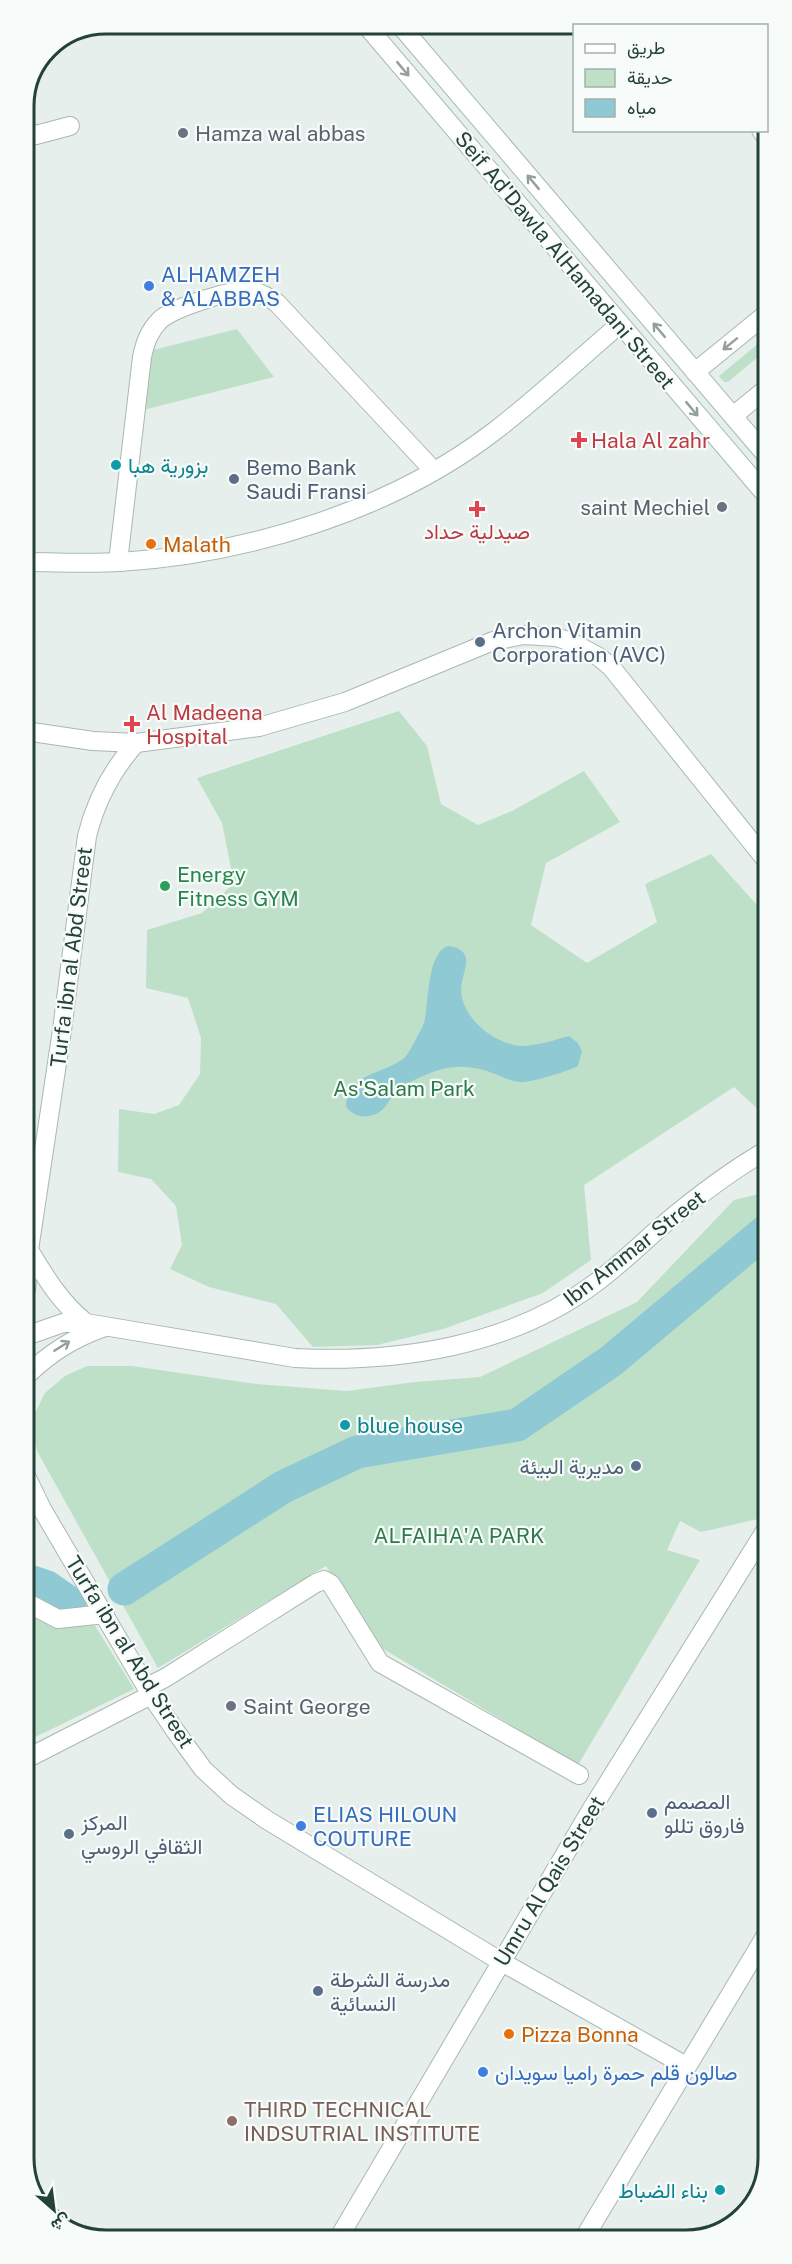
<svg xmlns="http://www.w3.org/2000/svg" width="792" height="2264" viewBox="0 0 792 2264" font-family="'Public Sans',Vazirmatn,sans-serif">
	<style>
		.green { fill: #bfe0c8 }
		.water { fill: #8ec9d4 }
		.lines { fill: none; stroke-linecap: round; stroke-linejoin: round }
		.river { stroke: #8ec9d4; stroke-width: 33 }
		.minor-casing { stroke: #a8b8b2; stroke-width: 20 }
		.tertiary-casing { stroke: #a8b8b2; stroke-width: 20 }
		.secondary-casing { stroke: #a4bbb3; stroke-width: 20 }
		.minor { stroke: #fff; stroke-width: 18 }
		.tertiary { stroke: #fff; stroke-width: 18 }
		.secondary { stroke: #fff; stroke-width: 18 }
		.oneway { stroke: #92a09c }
		.worship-dot { fill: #6b7280; stroke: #f7fbf9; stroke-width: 2 }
		.shop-dot { fill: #3f7fe0; stroke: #f7fbf9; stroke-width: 2 }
		.health-dot { fill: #e0444e; stroke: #f7fbf9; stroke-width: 2 }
		.culture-dot { fill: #0f9aa8; stroke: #f7fbf9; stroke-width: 2 }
		.service-dot { fill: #5c6f8a; stroke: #f7fbf9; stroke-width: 2 }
		.food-dot { fill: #e8710a; stroke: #f7fbf9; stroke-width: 2 }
		.leisure-dot { fill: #2e9e5b; stroke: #f7fbf9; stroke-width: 2 }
		.education-dot { fill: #8d6e63; stroke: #f7fbf9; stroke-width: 2 }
		.labels { text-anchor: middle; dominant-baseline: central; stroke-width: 4.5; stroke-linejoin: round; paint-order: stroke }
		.worship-label { font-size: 21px; fill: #5b616d; stroke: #f7fbf9; text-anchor: start }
		.street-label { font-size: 21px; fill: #24423a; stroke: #f7fbf9 }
		.shop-label { font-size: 21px; fill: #366cbe; stroke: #f7fbf9; text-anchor: start }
		.health-label { font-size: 21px; fill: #be3a42; stroke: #f7fbf9; text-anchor: start }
		.culture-label { font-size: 21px; fill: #0d838f; stroke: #f7fbf9; text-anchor: start }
		.service-label { font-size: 21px; fill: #4e5e75; stroke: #f7fbf9; text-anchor: start }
		.food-label { font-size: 21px; fill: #c56008; stroke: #f7fbf9; text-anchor: start }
		.leisure-label { font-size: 21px; fill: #27864d; stroke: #f7fbf9; text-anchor: start }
		.park-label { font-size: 21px; fill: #2d7a4b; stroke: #f7fbf9 }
		.education-label { font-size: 21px; fill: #785e54; stroke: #f7fbf9; text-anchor: start }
		.rim { fill: none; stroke: #24423a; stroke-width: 3 }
	</style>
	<rect width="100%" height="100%" fill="#e6efeb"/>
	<g class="green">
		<path d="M237,329L274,377L143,410L141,353Z"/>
		<path d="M765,338V351L728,382H724L719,376Z"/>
		<path d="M399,711L427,746L441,804L478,825L512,811L584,771L620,822L546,863L531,925L587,963L657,922L645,884L711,854L766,915L767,1107L763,1114L734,1087L584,1185L591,1260L543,1293L443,1329L377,1345L313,1347L276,1304L209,1287L170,1269L182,1245L176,1206L151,1179L118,1172L119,1109L154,1114L179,1105L200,1074L201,1038L188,998L146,988L147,930L202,913L234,883L222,823L197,778Z"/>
		<path d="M767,1192V1217L598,1357L524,1405L538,1425L631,1359L767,1239V1501L758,1519L701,1532L680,1521L667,1550L700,1560L578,1765L380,1647L326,1566L158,1668L37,1451L31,1421L45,1393L65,1376L87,1366H132L256,1384L347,1391L415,1382L480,1377L637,1302L734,1200Z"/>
		<path d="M26,1611L91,1619L134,1689L27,1741Z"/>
	</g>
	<path class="water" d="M448,946C455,947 464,949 466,958C468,968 458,983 462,998C468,1023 498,1046 524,1046C539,1045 555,1040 569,1036L578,1043L582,1051L578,1066C569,1071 530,1083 521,1082C512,1082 503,1077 495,1074C472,1065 450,1064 428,1074C417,1078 404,1085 396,1092C390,1097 388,1105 382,1110C371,1120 353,1118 346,1106C348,1073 381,1075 403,1059C409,1054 412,1046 416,1039C419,1033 424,1026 425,1018C429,1000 427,953 448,946Z"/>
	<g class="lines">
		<g class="river">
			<path d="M26,1580L47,1587L70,1603"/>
			<path d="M124,1589L283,1487L357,1452L517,1425L611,1361L767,1230"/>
		</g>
		<defs>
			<g id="minor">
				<path d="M673,24L674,26"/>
				<path d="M761,130L765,136"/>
				<path d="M24,131L36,135L70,126"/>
				<path d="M695,372L765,315"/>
				<path d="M733,416L766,389"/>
				<path d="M118,562L142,357C145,343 149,331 160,320C173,308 233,288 251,291C261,293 269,297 277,303L434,471"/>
				<path d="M25,731L93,741L136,743L259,727L345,702L493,641L524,635L556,637L571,642L599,657L611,667L766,860"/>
				<path d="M26,1602L58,1619L105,1614"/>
				<path d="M147,1687L165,1678L316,1583L324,1580L331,1584L380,1663L579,1775"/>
				<path d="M500,1961L686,2066"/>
				<path d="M584,2238L768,1932"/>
			</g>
			<g id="tertiary">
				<path d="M29,1250C46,1278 60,1302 86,1323"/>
				<path d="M26,1290L29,1250L62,1030L87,836C96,800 111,771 136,743"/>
				<path d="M26,1336L63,1323H86L295,1358C397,1363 509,1347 594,1284C616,1268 636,1249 656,1231C691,1201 727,1173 767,1150"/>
				<path d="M26,1376C50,1353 73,1338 105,1327"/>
				<path d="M26,1476L42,1509L151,1695L176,1732L203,1769L231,1795L267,1820L500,1961"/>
				<path d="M26,1759L151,1695"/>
				<path d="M338,2239L591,1810L767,1528"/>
			</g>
			<g id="secondary">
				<path d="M365,24L766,495"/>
				<path d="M399,24L766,455"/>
				<path d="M25,562C56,562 89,564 120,562C248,554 393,510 496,430C539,397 579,359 620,324"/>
			</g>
		</defs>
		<use href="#minor" class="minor-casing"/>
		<use href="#tertiary" class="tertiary-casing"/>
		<use href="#secondary" class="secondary-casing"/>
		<use href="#minor" class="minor"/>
		<use href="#tertiary" class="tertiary"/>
		<use href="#secondary" class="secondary"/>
	</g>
	<defs><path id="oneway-shaft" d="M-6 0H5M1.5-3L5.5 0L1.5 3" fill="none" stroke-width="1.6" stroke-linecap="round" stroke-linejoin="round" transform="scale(1.5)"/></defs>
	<g class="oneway">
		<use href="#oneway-shaft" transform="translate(403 69) rotate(50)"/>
		<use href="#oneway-shaft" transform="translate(533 182) rotate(-130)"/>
		<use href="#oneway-shaft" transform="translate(659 330) rotate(-130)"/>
		<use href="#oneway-shaft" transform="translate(730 344) rotate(141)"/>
		<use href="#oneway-shaft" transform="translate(692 409) rotate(50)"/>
		<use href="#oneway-shaft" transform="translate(62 1346) rotate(-32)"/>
	</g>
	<g class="worship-dot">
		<circle cx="183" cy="133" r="6"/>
		<circle cx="722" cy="507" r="6"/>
		<circle cx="231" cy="1706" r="6"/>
	</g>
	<g class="shop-dot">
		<circle cx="149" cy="286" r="6"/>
		<circle cx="301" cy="1826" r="6"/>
		<circle cx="483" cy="2072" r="6"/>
	</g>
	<g class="health-dot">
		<path d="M576 431h6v6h6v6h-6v6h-6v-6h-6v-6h6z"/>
		<path d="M474 500h6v6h6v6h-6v6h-6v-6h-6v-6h6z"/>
		<path d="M129 715h6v6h6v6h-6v6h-6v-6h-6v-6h6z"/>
	</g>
	<g class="culture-dot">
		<circle cx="116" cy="465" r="6"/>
		<circle cx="345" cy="1425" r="6"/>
		<circle cx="720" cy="2190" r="6"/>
	</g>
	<g class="service-dot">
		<circle cx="234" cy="479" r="6"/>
		<circle cx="480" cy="642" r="6"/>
		<circle cx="636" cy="1466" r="6"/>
		<circle cx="652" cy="1813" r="6"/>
		<circle cx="69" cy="1834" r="6"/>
		<circle cx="318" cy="1991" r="6"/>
	</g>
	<g class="food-dot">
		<circle cx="151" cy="544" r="6"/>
		<circle cx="509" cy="2034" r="6"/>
	</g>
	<circle class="leisure-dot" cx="165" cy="886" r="6"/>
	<circle class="education-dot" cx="232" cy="2121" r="6"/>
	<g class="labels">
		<g class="worship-label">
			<text x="195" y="133">Hamza wal abbas</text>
			<text x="710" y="507" text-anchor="end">saint Mechiel</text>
			<text x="243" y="1706">Saint George</text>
		</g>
		<g class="street-label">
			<text transform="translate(565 260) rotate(50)">Seif Ad'Dawla AlHamadani Street</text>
			<text transform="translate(71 957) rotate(-83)">Turfa ibn al Abd Street</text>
			<text transform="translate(634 1248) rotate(-38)">Ibn Ammar Street</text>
			<text transform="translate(130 1652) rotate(58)">Turfa ibn al Abd Street</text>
			<text transform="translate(549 1881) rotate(-59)">Umru Al Qais Street</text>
		</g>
		<g class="shop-label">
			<text x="161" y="274">ALHAMZEH<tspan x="161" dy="24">&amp; ALABBAS</tspan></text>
			<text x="313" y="1814">ELIAS HILOUN<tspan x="313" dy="24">COUTURE</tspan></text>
			<text x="495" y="2072">صالون قلم حمرة راميا سويدان</text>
		</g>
		<g class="health-label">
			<text x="591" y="440">Hala Al zahr</text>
			<text x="477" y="531" text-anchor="middle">صيدلية حداد</text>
			<text x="146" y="712">Al Madeena<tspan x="146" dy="24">Hospital</tspan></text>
		</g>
		<g class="culture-label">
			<text x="128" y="465">بزورية هبا</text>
			<text x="357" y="1425">blue house</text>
			<text x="708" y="2190" text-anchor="end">بناء الضباط</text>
		</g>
		<g class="service-label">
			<text x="246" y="467">Bemo Bank<tspan x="246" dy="24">Saudi Fransi</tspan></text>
			<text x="492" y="630">Archon Vitamin<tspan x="492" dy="24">Corporation (AVC)</tspan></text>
			<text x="624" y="1466" text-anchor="end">مديرية البيئة</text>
			<text x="664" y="1801">المصمم<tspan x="664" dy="24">فاروق تللو</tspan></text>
			<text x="81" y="1822">المركز<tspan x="81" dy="24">الثقافي الروسي</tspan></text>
			<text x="330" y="1979">مدرسة الشرطة<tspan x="330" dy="24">النسائية</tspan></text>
		</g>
		<g class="food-label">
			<text x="163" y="544">Malath</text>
			<text x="521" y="2034">Pizza Bonna</text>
		</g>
		<g class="leisure-label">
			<text x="177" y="874">Energy<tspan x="177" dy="24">Fitness GYM</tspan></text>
		</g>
		<g class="park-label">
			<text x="404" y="1088">As'Salam Park</text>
			<text x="459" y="1535">ALFAIHA'A PARK</text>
		</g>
		<g class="education-label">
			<text x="244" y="2109">THIRD TECHNICAL<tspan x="244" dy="24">INDSUTRIAL INSTITUTE</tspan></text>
		</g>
	</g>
	<path d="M0 0H792V2264H0ZM106 34H686A72 72 0 0 1 758 106V2158A72 72 0 0 1 686 2230H106A72 72 0 0 1 34 2158V106A72 72 0 0 1 106 34Z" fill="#f7fbf9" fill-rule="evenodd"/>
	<path class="rim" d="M106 34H686A72 72 0 0 1 758 106V2158A72 72 0 0 1 686 2230H106A72 72 0 0 1 34 2158V106A72 72 0 0 1 106 34Z"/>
	<rect x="573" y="24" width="195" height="108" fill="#f7fbf9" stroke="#a3b1ad" stroke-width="1.5"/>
	<rect x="585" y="44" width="30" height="9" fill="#ffffff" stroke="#a3b1ad" stroke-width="1.5"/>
	<text x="627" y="54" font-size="18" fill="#24423a">طريق</text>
	<rect x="585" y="69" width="30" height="18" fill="#bfe0c8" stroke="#a3b1ad" stroke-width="1.5"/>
	<text x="627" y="84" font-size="18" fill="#24423a">حديقة</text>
	<rect x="585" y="99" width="30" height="18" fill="#8ec9d4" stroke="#a3b1ad" stroke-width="1.5"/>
	<text x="627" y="114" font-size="18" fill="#24423a">مياه</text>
	<g transform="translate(54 2210) rotate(152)" stroke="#f7fbf9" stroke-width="4.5" paint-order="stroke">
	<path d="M0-4.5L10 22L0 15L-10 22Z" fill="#24423a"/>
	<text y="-9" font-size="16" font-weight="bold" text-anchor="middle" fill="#24423a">ش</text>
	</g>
</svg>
